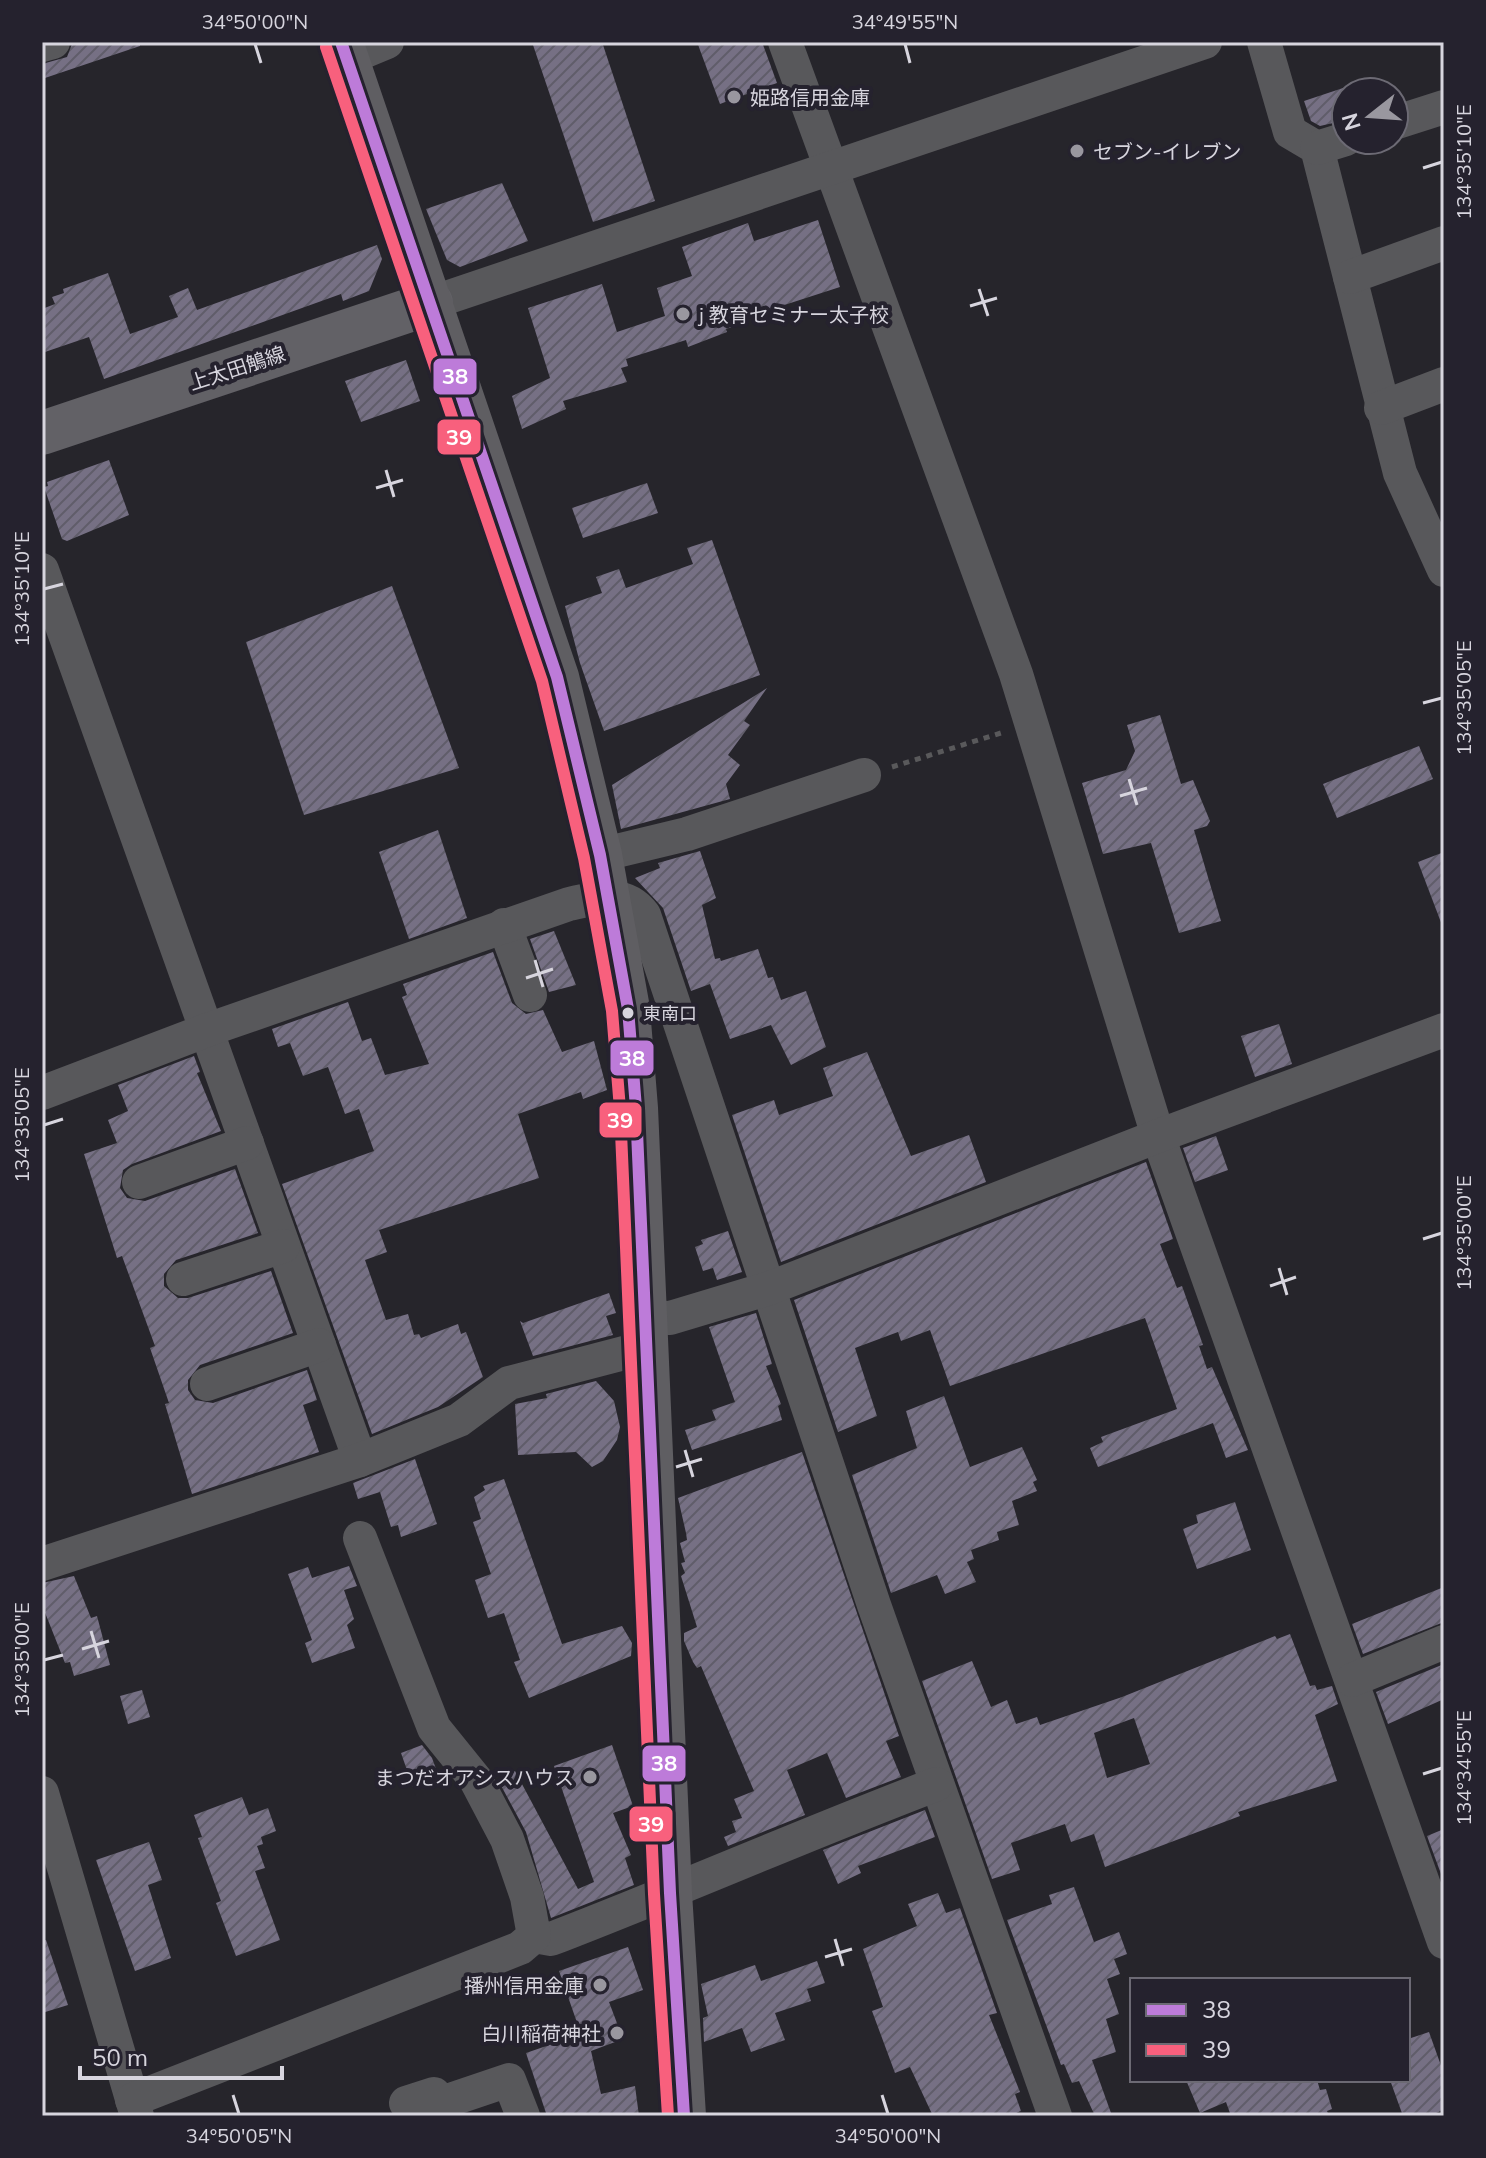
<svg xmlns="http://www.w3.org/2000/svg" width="1486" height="2158" viewBox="0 0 1486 2158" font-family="Mulish,'Noto Sans JP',sans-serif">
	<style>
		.building { fill: url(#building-hatch); fill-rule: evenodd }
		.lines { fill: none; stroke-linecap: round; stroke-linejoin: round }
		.path { stroke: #59595b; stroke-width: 5; stroke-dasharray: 6 6; stroke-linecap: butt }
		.minor { stroke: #58585b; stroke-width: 34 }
		.major { stroke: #626166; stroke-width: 44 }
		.highway { stroke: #5f5e62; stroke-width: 44 }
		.bus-1-casing { stroke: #25222e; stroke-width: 18 }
		.bus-2-casing { stroke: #25222e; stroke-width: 18 }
		.bus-1 { stroke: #bd7bd9; stroke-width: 12 }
		.bus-2 { stroke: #f8607d; stroke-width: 12 }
		.ticks { fill: none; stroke: #d7d5de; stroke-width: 3 }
		.poi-dot { fill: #99979f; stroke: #25222e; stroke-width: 3 }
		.bus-dot { fill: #d7d5de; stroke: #25222e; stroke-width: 3 }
		.labels { text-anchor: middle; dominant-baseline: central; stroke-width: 8; stroke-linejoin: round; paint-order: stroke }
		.bus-label { font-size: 18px; fill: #d7d5de; stroke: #25222e; text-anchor: start }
		.poi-label { font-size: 20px; fill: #d7d5de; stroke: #25222e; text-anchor: start }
		.street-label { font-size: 20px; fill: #d7d5de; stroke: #25222e }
		.line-badge { stroke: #25222e; stroke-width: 3 }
		.badge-label { font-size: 22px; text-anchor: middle; font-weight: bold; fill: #fff }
		.neatline { fill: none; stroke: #d7d5de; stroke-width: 3 }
		.ticks-label { font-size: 20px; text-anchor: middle; fill: #d7d5de }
	</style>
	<defs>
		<pattern id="building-hatch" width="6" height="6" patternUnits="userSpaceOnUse" patternTransform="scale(2)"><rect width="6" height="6" fill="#767084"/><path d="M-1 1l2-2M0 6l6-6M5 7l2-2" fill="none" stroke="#605d6a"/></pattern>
	</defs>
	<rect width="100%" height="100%" fill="#26252b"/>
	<g class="building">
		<path d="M79,42H140V46L42,79V64L67,57L72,44Z"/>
		<path d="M532,42H602L655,201L593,222Z"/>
		<path d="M697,42H762L777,83L720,104Z"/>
		<path d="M1346,87V120L1320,126L1311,121L1304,101Z"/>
		<path d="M502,183L528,241L460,267L447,260L426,209Z"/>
		<path d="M818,220L840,287L747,317L749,321L726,329L727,332L688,347L686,340L626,359L628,366L621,368L627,382L563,401L566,409L522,429L512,396L550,378L528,308L602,284L617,332L665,316L657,288L692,276L682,247L748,223L754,241Z"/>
		<path d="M377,245L382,259L369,291L343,301L341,294L104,379L89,337L42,353V309L55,304L52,297L64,293L63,289L108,273L130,334L178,317L169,296L188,288L197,310Z"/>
		<path d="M406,360L420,401L361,422L345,381Z"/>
		<path d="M109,460L129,515L67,541L62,539L44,487L48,486L47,482Z"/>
		<path d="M647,483L658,513L583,538L572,508Z"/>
		<path d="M712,540L760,675L604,731L580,663L565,606L602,593L596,577L619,569L626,588L693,564L687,548Z"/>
		<path d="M392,586L459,768L304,815L246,642Z"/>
		<path d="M767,688L744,721L750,725L728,755L740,765L726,784L730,799L621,829L612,785Z"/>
		<path d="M1160,715L1181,784L1193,780L1210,821L1207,826L1194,830L1221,921L1179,933L1151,843L1103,854L1082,783L1126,770L1135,751L1127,725Z"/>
		<path d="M1419,746L1433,779L1337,818L1323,784Z"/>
		<path d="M438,830L467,918L409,939L379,852Z"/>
		<path d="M700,851L716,898L702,905L715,959L720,958L721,961L758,949L768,978L773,977L781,1000L806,991L826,1047L791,1065L771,1025L730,1039L710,984L691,991L663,908L635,878L660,868L658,863Z"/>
		<path d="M1444,852V925H1442L1418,862Z"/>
		<path d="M554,931L576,985L549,992L530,939Z"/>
		<path d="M493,952L512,1003L526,1014L543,1010L562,1052L594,1041L607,1090L583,1099L581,1092L518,1114L539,1178L379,1230L387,1252L365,1260L386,1320L408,1314L414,1335L419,1334L421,1338L458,1324L461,1334L466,1332L483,1377L438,1407L372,1434L282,1184L374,1151L359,1109L345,1114L328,1067L303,1076L290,1043L278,1047L272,1029L348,1002L362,1041L371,1038L385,1075L429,1064L402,997L407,995L403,984Z"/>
		<path d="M1279,1024L1292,1064L1255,1077L1241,1036Z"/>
		<path d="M867,1052L911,1156L969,1135L986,1182L781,1262L732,1115L774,1100L779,1115L833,1096L823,1068Z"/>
		<path d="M194,1056L200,1072L197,1073L221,1131L132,1164L123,1170L120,1188L127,1198L145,1201L235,1169L258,1233L176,1260L164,1274V1286L178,1298H188L271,1271L293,1333L200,1365L188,1380V1390L195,1400L213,1403L307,1370L317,1400L303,1405L319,1452L192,1494L165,1404L169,1403L150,1348L155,1346L122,1256L117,1258L84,1154L117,1143L108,1120L128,1111L118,1085Z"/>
		<path d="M1216,1136L1228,1170L1195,1182L1183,1148Z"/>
		<path d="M1146,1162L1173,1239L1160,1244L1177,1288L1182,1286L1203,1345L1199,1346L1207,1369L1212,1367L1248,1450L1226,1458L1213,1423L1098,1467L1090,1448L1103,1442L1101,1437L1177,1409L1145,1318L950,1386L930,1330L901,1341L898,1332L855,1348L877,1416L838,1432L794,1300Z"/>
		<path d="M728,1231L742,1272L717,1280L713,1268L703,1271L695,1247L703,1244L701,1240Z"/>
		<path d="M609,1293L616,1313L606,1316L613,1335L533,1356L520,1321L523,1323Z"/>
		<path d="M756,1313L772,1364L766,1366L781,1404L778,1406L782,1420L692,1450L685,1430L716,1420L712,1410L735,1402L709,1327Z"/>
		<path d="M596,1381L614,1401L620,1427L617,1440L603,1461L592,1467L576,1452L518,1455L515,1404L547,1398L546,1394Z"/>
		<path d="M944,1396L970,1467L1022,1447L1037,1480L1033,1482L1037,1491L1012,1501L1019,1525L997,1532L999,1540L971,1550L974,1559L967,1562L976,1582L945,1594L937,1575L891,1593L852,1475L917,1448L906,1411Z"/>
		<path d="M802,1452L899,1736L886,1741L901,1777L846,1798L827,1753L787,1770L805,1815L728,1846L724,1837L736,1832L732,1821L742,1818L734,1799L754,1791L701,1666L697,1668L693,1662L684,1641V1633L697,1627L681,1576L685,1573L681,1563L685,1562L680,1543L687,1540L686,1533L678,1498Z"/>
		<path d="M415,1459L437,1524L401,1537L398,1525L391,1527L380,1492L358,1499L353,1483Z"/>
		<path d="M504,1479L562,1644L622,1626L632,1643L631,1656L529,1698L514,1662L520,1660L504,1613L488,1618L475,1580L491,1574L473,1522L481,1519L474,1497L485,1490L483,1486Z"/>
		<path d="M1235,1502L1251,1550L1197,1569L1183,1529L1198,1523L1196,1515Z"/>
		<path d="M349,1566L357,1586L344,1590L354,1619L347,1625L355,1648L312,1663L305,1643L312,1640L288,1574L308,1567L312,1578Z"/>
		<path d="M74,1576L91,1618L97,1616L110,1665L74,1676L70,1662L65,1663L42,1605V1583Z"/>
		<path d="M1444,1587V1622L1363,1654L1352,1624Z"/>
		<path d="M1290,1634L1310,1686L1315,1685L1317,1690L1332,1686L1338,1704L1315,1715L1337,1781L1238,1812L1240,1816L1105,1867L1094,1834L1071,1842L1065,1824L1011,1843L1020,1870L992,1879L922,1681L972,1661L991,1707L1007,1700L1016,1724L1037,1717L1040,1725L1122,1697L1275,1636L1277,1639ZM1134,1718L1150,1764L1107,1778L1094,1733Z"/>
		<path d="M1444,1664V1699L1388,1724L1376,1692Z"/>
		<path d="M142,1690L150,1717L128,1724L120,1696Z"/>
		<path d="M422,1745L432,1758L439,1777L413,1787L401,1753Z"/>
		<path d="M612,1745L633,1806L613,1813L631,1855L625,1858L634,1885L551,1918L526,1832L498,1780L515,1771L578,1889L594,1882L554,1766Z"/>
		<path d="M242,1797L249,1815L268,1808L276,1831L261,1837L263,1844L257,1846L265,1868L255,1871L280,1940L236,1956L216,1903L221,1901L198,1838L202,1837L194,1815Z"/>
		<path d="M925,1810L935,1837L858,1866L861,1873L838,1884L823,1850Z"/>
		<path d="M1444,1829V1882L1427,1836Z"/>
		<path d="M149,1842L162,1880L148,1885L171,1958L135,1971L96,1860Z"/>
		<path d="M1074,1887L1094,1942L1119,1932L1127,1954L1114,1959L1120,1974L1107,1979L1119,2014L1106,2019L1116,2052L1092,2060L1111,2113L1103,2116H1095L1079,2081L1072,2083L1064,2064L1061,2065L1007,1920L1052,1904L1049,1895Z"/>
		<path d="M938,1893L946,1913L960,1908L997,2013L989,2015L1020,2092L1015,2094L1021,2111L1009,2116H933L910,2067L895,2073L872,2011L883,2007L863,1949L917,1926L908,1904Z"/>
		<path d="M46,1940L68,2005L42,2013V1941Z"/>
		<path d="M628,1947L643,1990L609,2002L623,2039L591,2051L601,2094L635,2086L639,2116H547L526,2053L581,2034L559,1971Z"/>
		<path d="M817,1961L825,1983L807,1989L811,2001L775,2013L785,2040L751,2052L742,2028L704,2042L703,2018L708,2016L701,1984L755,1965L761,1981Z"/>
		<path d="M1429,2032L1444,2074V2110L1428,2116H1403L1390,2080H1408V2039Z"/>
		<path d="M1186,2080H1317L1320,2090L1326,2089L1332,2109L1327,2111L1329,2116H1231L1226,2102L1200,2113Z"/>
	</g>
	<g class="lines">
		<path class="path" d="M892,767L1004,732"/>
		<g class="minor">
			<path d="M785,42L1016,674L1158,1136L1444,1942"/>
			<path d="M1264,42L1290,132L1317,148L1400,473L1444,570"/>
			<path d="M42,45L53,42"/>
			<path d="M346,59L387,42"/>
			<path d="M1394,123L1444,107"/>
			<path d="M1317,148L1346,139"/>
			<path d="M1350,277L1444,243"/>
			<path d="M431,303L1205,42"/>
			<path d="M1381,408L1444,384"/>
			<path d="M42,570L360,1460"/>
			<path d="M600,855L687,834L864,775"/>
			<path d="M504,925L530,995"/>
			<path d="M42,1093L207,1030L569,904C597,898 625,889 644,915L874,1605L1055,2116"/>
			<path d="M139,1182L247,1143"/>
			<path d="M183,1279L283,1246"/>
			<path d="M645,1317L670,1318L770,1288L1158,1136L1444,1030"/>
			<path d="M207,1384L319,1345"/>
			<path d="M42,1564L360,1460L459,1420L509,1383L647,1347"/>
			<path d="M1352,1680L1444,1642"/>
			<path d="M42,1793L137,2116"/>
			<path d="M534,1936L551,1939C681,1889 808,1833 937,1784"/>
			<path d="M132,2100L520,1948L534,1936L527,1897L507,1839L476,1780L434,1728L360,1538"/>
			<path d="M406,2103L434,2094L438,2104L509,2080L523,2116"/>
		</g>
		<path class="major" d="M42,433L431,303"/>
		<path class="highway" d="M341,42L557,677L600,855L628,1009L636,1108L670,1893L684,2116"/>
		<defs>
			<path id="bus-1" d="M341,42L557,677L600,855L628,1009L636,1108L670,1893L684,2116"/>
			<path id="bus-2" d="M326,47L542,681L584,858L612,1011L620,1109L654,1894L668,2116"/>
		</defs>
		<use href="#bus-1" class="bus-1-casing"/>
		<use href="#bus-2" class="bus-2-casing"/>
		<use href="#bus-1" class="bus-1"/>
		<use href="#bus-2" class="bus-2"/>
	</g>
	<path class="ticks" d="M255,44L261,63M905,44L910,63M1423,168L1442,162M979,289L988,316M970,306L997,298M386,470L394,497M376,488L403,480M44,589L63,584M1423,703L1442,698M1129,779L1137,805M1120,796L1147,788M535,960L543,987M526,978L553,969M44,1125L63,1119M1423,1239L1442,1233M1279,1268L1287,1295M1270,1286L1296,1277M685,1450L693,1477M676,1467L702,1459M91,1631L99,1658M82,1649L109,1641M44,1660L63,1655M1423,1774L1442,1768M835,1939L843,1966M825,1957L852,1949M233,2095L239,2114M882,2095L888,2114"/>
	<g class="poi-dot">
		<circle cx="734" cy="97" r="8"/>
		<circle cx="1077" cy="151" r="8"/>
		<circle cx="683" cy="314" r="8"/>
		<circle cx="590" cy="1777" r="8"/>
		<circle cx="600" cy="1985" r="8"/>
		<circle cx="617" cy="2033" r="8"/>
	</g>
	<circle class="bus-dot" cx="628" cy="1013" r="7"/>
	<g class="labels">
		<g class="bus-label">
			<text x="643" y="1013">東南口</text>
		</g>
		<g class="poi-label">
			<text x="750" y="97">姫路信用金庫</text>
			<text x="1093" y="151">セブン-イレブン</text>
			<text x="699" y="314">j 教育セミナー太子校</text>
			<text x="574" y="1777" text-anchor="end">まつだオアシスハウス</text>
			<text x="584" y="1985" text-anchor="end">播州信用金庫</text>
			<text x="601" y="2033" text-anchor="end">白川稲荷神社</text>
		</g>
		<g class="street-label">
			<text transform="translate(237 368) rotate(-18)">上太田鵤線</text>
		</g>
	</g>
	<g class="line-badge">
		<rect x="432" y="357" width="46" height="39" rx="8" fill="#bd7bd9"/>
		<rect x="436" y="418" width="46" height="38" rx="8" fill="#f8607d"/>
		<rect x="609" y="1039" width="46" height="38" rx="8" fill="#bd7bd9"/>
		<rect x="598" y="1101" width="45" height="38" rx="8" fill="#f8607d"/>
		<rect x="641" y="1744" width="46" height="39" rx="8" fill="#bd7bd9"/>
		<rect x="628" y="1805" width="46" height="38" rx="8" fill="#f8607d"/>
	</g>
	<g class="badge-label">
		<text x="455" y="384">38</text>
		<text x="459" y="445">39</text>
		<text x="632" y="1066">38</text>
		<text x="620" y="1128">39</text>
		<text x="664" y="1771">38</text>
		<text x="651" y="1832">39</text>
	</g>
	<rect width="1486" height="2158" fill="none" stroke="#25222e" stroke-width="88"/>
	<rect x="1130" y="1978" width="280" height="104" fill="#25222e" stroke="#6c6a74" stroke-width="2"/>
	<rect x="1146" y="2004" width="40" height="12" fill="#bd7bd9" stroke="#6c6a74" stroke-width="2"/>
	<text x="1202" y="2018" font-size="24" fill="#d7d5de">38</text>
	<rect x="1146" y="2044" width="40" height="12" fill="#f8607d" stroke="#6c6a74" stroke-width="2"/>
	<text x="1202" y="2058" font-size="24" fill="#d7d5de">39</text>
	<g transform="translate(1370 116) rotate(253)"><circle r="38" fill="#25222e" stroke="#6c6a74" stroke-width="2"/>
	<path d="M0-6L14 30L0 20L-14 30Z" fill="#99979f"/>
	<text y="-12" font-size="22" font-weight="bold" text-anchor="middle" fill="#d7d5de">N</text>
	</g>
	<path d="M80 2066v12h202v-12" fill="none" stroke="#d7d5de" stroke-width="4"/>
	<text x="92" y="2066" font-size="24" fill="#d7d5de" stroke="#25222e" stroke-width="6" paint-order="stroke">50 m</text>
	<rect x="44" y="44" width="1398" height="2070" class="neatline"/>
	<g class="ticks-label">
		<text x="255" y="29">34°50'00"N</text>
		<text x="905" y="29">34°49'55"N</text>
		<text transform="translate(1464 162) rotate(-90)" y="7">134°35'10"E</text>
		<text transform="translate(22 589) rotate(-90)" y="7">134°35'10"E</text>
		<text transform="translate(1464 698) rotate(-90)" y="7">134°35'05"E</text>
		<text transform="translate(22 1125) rotate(-90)" y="7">134°35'05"E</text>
		<text transform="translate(1464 1233) rotate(-90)" y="7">134°35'00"E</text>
		<text transform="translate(22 1660) rotate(-90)" y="7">134°35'00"E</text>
		<text transform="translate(1464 1768) rotate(-90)" y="7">134°34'55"E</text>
		<text x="239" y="2143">34°50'05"N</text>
		<text x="888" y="2143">34°50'00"N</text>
	</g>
</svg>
